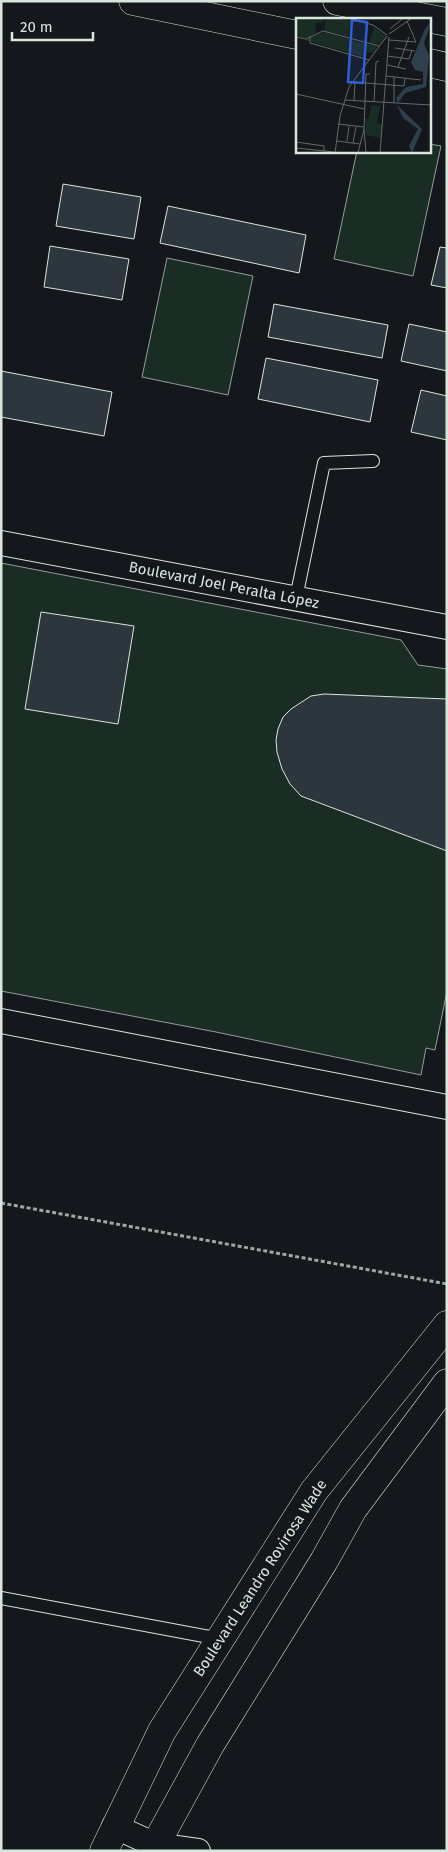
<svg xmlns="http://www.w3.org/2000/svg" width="448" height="1852" viewBox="0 0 448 1852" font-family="'Fira Sans',sans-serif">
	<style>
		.green { fill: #1a2d24; stroke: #939e99 }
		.building { fill: #2c363c; stroke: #d8e6dc }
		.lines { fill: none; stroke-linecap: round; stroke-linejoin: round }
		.service-casing { stroke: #d8e6dc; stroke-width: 14 }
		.minor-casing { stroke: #d8e6dc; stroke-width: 26 }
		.secondary-casing { stroke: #d8e6dc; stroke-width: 29 }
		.path { stroke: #9da8a2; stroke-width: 3; stroke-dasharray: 4 2.5; stroke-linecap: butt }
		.service { stroke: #14181c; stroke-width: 12 }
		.minor { stroke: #14181c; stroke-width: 24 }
		.secondary { stroke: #14181c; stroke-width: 28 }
		.labels { text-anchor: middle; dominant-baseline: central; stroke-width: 4; stroke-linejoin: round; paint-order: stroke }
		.street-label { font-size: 15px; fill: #d8e6dc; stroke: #14181c }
		.inset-road { fill: none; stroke: #626a69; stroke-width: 1 }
		.view { fill: #305dd8; fill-opacity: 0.15; stroke: #305dd8; stroke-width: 2.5 }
		.inset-edge { fill: none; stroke: #d8e6dc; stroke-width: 2.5 }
	</style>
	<rect width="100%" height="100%" fill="#14181c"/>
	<g class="green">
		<path d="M429,144L441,146L413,276L334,259L357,151H429Z"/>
		<path d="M167,258L253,276L228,395L142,377Z"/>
		<path d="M1,563L401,640L418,665L447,669V991L435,1050L426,1048L421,1075L216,1032L1,991Z"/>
	</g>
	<g class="building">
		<path d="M63,184L141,197L134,239L56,226Z"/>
		<path d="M168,206L306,235L299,273L160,243Z"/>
		<path d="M50,246L129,259L122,300L44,287Z"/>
		<path d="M440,247L447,248V288L431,285Z"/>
		<path d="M274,304L388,325L382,358L268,337Z"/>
		<path d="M409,324L447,332V371L401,361Z"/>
		<path d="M266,358L378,380L370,422L258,399Z"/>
		<path d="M1,371L112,392L104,436L1,417Z"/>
		<path d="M421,390L447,396V440L411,432Z"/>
		<path d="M41,612L134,626L118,724L25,709Z"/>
		<path d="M324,694L447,699V851L301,796L290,784L282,769L277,752L276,740L278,729L283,717L291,709L311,696Z"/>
	</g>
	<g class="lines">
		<defs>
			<g id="service">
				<path d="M296,598L324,463L373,461"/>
				<path d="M1,1598L220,1639"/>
			</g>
			<g id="minor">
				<path d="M1,543L447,627"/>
				<path d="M1,1021L447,1107"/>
				<path d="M114,1826L155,1845L198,1851"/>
			</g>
			<g id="secondary">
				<path d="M133,1L297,35"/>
				<path d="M337,1L447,22"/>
				<path d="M429,63L447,67"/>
				<path d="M104,1851L162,1731L314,1491L447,1325"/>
				<path d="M152,1851L210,1745L324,1561L353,1509L447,1383"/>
			</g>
		</defs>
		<use href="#service" class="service-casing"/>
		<use href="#minor" class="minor-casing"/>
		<use href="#secondary" class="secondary-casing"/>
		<path class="path" d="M1,1203L447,1284"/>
		<use href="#service" class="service"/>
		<use href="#minor" class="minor"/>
		<use href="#secondary" class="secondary"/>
	</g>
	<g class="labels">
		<g class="street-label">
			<text transform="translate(224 585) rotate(11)">Boulevard Joel Peralta López</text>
			<text transform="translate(260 1578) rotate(-57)">Boulevard Leandro Rovirosa Wade</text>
		</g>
	</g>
	<g transform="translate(296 18)">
		<rect width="135" height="135" fill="#14181c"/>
		<path d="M0,0H29L26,5H20L19,15L11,20L0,18ZM30,0L56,2L52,19L28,13ZM78,9L90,18L84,27L73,25ZM28,14L69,26L81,28L78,35L71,34L68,39L8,22ZM76,87L84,88L81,105L86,106L85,120L70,117L69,101H72Z" fill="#1a2d24"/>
		<path d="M135,4L128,25L133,38L130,69L109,75L102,85L100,80L110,69L127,66V54L119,52L115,44L129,11ZM101,87L126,111L116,135L113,128L122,111L107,100Z" fill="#2f3f4d"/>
		<path class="inset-road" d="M52,0L77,7L91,17M94,11L106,1M93,16L116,0M14,18V25L73,42M0,19L10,21L27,13L83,28M93,22L120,24L111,3M99,30L119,33M91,38L113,41L116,32M91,47L110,51M102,49L113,19M90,58L125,62M98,59V85M57,64L108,68L109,60M0,76L68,91M49,82L135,87M58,82L59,65M78,84L80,44L83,43M42,106L68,109M68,111L70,135M41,123L64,126M51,123L53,108M0,124L28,128V133M57,125L60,109M0,130L38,134M39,135L44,98L53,69L91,18M62,135L68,111L70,56H74M84,135L93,19"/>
		<path class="view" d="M56,2L71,4L67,65L52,64Z"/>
		<rect width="135" height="135" class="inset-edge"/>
	</g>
	<rect width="448" height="1852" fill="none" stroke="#d8e6dc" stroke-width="5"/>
	<path d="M12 32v8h81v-8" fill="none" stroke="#d8e6dc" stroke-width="2.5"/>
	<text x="20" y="32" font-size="15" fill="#d8e6dc" stroke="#14181c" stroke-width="4" paint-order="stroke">20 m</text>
</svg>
